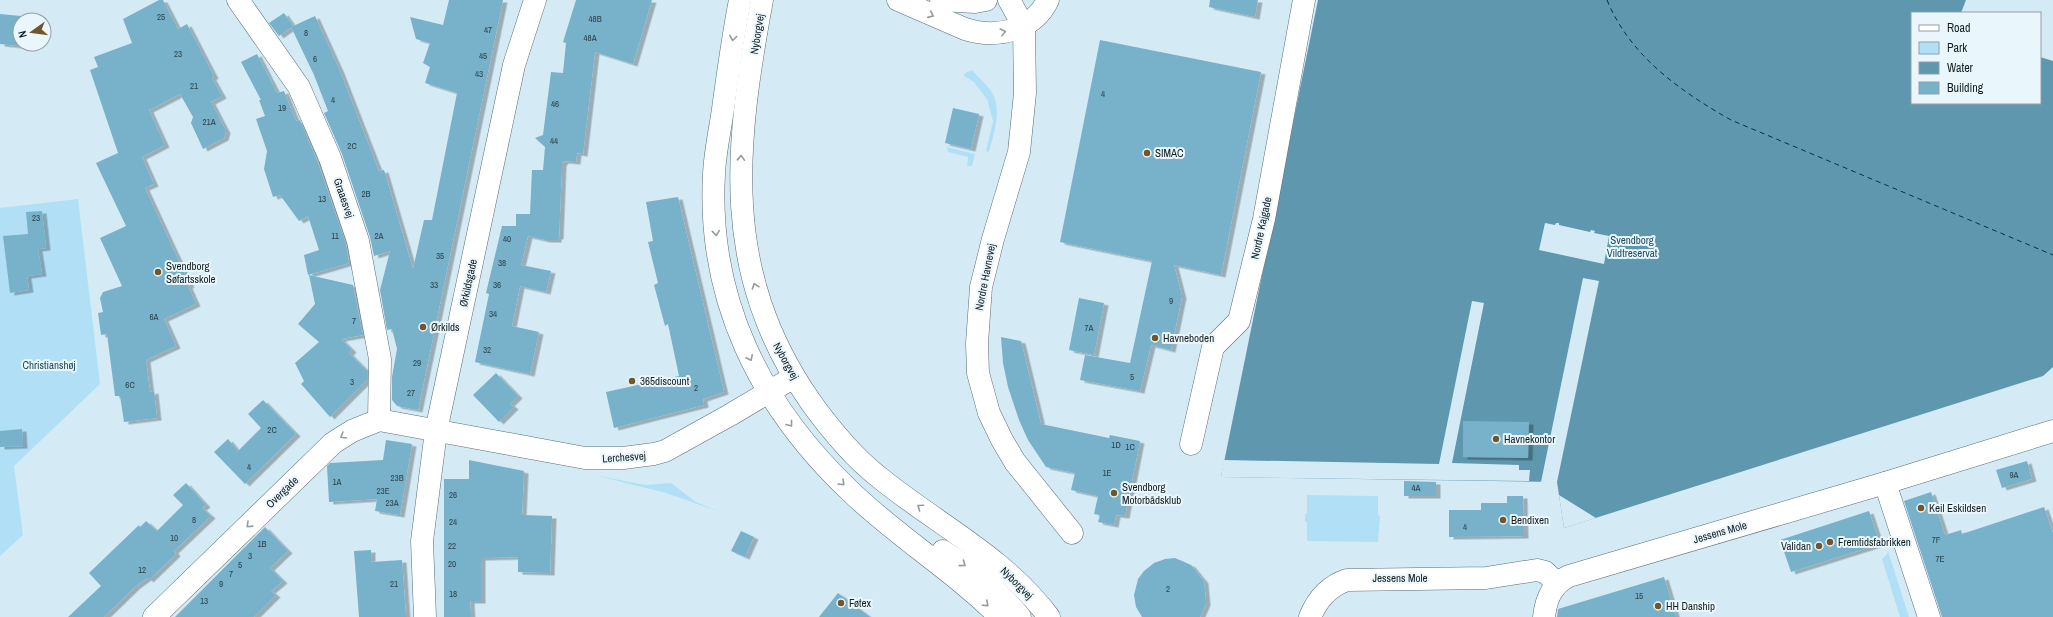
<svg xmlns="http://www.w3.org/2000/svg" width="2053" height="617" viewBox="0 0 2053 617" font-family="'Archivo Narrow',sans-serif">
	<style>
		.green { fill: #b1e0f6 }
		.water { fill: #5f97af }
		.pier { fill: #d4ebf6 }
		.lines { fill: none; stroke-linecap: round; stroke-linejoin: round }
		.ferry { stroke: #003647; stroke-width: 1; stroke-dasharray: 5 4; stroke-linecap: butt }
		.building { fill: #78b1ca; filter: url(#shadow) }
		.minor-casing { stroke: #596d76; stroke-width: 23 }
		.minor { stroke: #fff; stroke-width: 22 }
		.oneway { stroke: #969a9b }
		.poi-dot { fill: #725629; stroke: #e9f7fd; stroke-width: 1.5 }
		.labels { text-anchor: middle; dominant-baseline: central; stroke-width: 4; stroke-linejoin: round; paint-order: stroke }
		.number-label { font-size: 9px; fill: #2e434b }
		.street-label { font-size: 11px; fill: #151e21; stroke: #e9f7fd }
		.poi-label { font-size: 11px; fill: #151e21; stroke: #e9f7fd; text-anchor: start }
		.park-label { font-size: 11px; fill: #1b4b5d; stroke: #e9f7fd }
	</style>
	<defs>
		<filter id="shadow"><feDropShadow dx="4.5" dy="2.5" stdDeviation="0" flood-color="#0004"/></filter>
	</defs>
	<rect width="100%" height="100%" fill="#d4ebf6"/>
	<g class="green">
		<path d="M972,70C978,77 986,84 991,91C1003,109 994,133 989,152L986,151L993,121L987,99L974,82L964,76L965,73Z"/>
		<path d="M947,147L975,154L972,166H967L968,157L948,152Z"/>
		<path d="M78,199L100,384L14,466L23,535L0,556V208Z"/>
		<path d="M594,475L645,485L671,483L696,502L720,512L666,493Z"/>
		<path d="M1307,495L1378,496V515L1380,516L1378,542L1307,541V522L1305,521V514L1307,513Z"/>
		<path d="M1888,551L1909,617H1900L1882,559L1887,554Z"/>
	</g>
	<path class="water" d="M1318,0H1966L1961,13H1912V103H2040V57L2053,61V367L2043,376L1564,528L1557,482L1221,477Z"/>
	<g class="pier">
		<path d="M1545,223L1555,225L1556,223H1559V225L1590,232L1591,230L1595,231L1594,233L1609,236L1604,264L1539,250Z"/>
		<path d="M1583,278L1599,281L1557,482H1541Z"/>
		<path d="M1472,301L1484,303L1452,463L1519,465V470H1530L1529,481L1221,477L1224,460L1439,464Z"/>
		<path d="M1559,495L1596,518L1564,528Z"/>
	</g>
	<g class="lines">
		<path class="ferry" d="M1607,0C1630,56 1680,91 1731,120L2053,255"/>
	</g>
	<g class="building">
		<path d="M159,0H163L178,29L187,24L214,76L212,78L222,96L211,102L226,131L224,138L203,149L191,123L193,117L180,94L149,110L165,145L142,157L154,184L145,188L190,285L188,286L196,304L164,319L176,346L146,360L150,392L154,391L157,418L124,422L120,396H115L107,334L101,335L98,313L103,312L100,298L103,292L122,286L100,238L126,226L96,163L118,153L90,70L98,67L94,57L132,43L123,19Z"/>
		<path d="M449,0H503L418,410L397,406L392,400V377L397,349L392,329L387,330L380,290L390,251L374,256L370,237L342,154L324,113L328,111L314,75L291,27L315,16L340,71L379,171L384,170L413,269L424,220H432L457,93L425,83L430,67L423,63L430,43L416,39L410,17L443,25Z"/>
		<path d="M576,0H652L633,64L595,52L583,154L577,153L576,162L564,161L562,164L559,237H557V240H546L528,236L521,265L551,271L546,292L520,286L512,326L539,332L530,374L475,362L489,294L486,293L502,226H516V214H530L532,170H543L545,147L535,138L543,135L551,72L563,73L566,43L563,42Z"/>
		<path d="M1210,0H1258L1255,17L1209,7Z"/>
		<path d="M284,13L293,26L279,36L269,23Z"/>
		<path d="M0,14L32,17V20H20V44H29V47L0,44Z"/>
		<path d="M1100,40L1261,72L1221,275L1174,265L1182,296L1171,350L1151,345L1140,391L1080,380L1085,355L1130,363L1152,261L1060,242Z"/>
		<path d="M257,54L277,93L284,91L296,121L300,120L318,163L346,244L349,263L308,275L304,255L319,250L308,216L299,221L280,195L273,197L264,169L267,151L256,119L265,116L259,100H261L241,62Z"/>
		<path d="M953,108L979,114L971,149L945,143Z"/>
		<path d="M678,197L724,392L703,399L704,405L614,428L606,392L679,376L668,324L665,326L654,285L658,283L648,242L653,241L646,202Z"/>
		<path d="M42,211L46,248L38,249L42,274L27,276L29,290L10,293L3,236L28,234L26,212Z"/>
		<path d="M309,275L353,285L363,335L341,339L352,350L349,353L367,371V380L330,417L301,384L304,381L295,363L319,342L298,324L315,304Z"/>
		<path d="M1079,298L1104,303L1094,355L1069,350Z"/>
		<path d="M1001,337L1021,341L1041,424L1109,438L1110,435L1140,441L1125,516L1116,515L1114,525L1098,522L1100,515L1094,514L1098,496L1071,490L1075,473L1046,467L1028,440L1019,420L1008,387L1003,363Z"/>
		<path d="M496,373L518,396L510,404L514,407L499,422L473,395Z"/>
		<path d="M263,400L296,434L245,484L214,452L228,439L238,451L261,428L248,414Z"/>
		<path d="M1463,421L1529,422L1528,458L1463,457Z"/>
		<path d="M22,429L23,446L0,447V431Z"/>
		<path d="M386,440L412,444L400,515L375,511L377,499L329,502L327,466L330,463L383,460Z"/>
		<path d="M469,460L524,471L522,515L552,516L550,573L518,572V557L481,558V601H470L471,617H444V479H469Z"/>
		<path d="M2027,461L2032,479L2002,488L1996,470Z"/>
		<path d="M1404,481L1436,482V496H1404Z"/>
		<path d="M186,483L206,505L202,508L211,516L174,551L176,554L149,580L147,578L136,586L104,617H68L101,586L89,573L139,525L140,527L146,521L157,531L183,505L173,495Z"/>
		<path d="M1931,492L1945,535L1961,530L1962,534L2044,507L2053,533V617H1942L1904,501Z"/>
		<path d="M1507,496H1523L1524,536L1449,537V510H1481V503H1507Z"/>
		<path d="M1869,511L1880,544L1791,572L1780,540Z"/>
		<path d="M265,527L288,551L270,568L283,581L271,591L276,595L254,617H175Z"/>
		<path d="M741,531L754,537L745,557L731,551Z"/>
		<path d="M371,550V562L402,560L406,617H359L354,551Z"/>
		<path d="M1175,558L1191,565L1204,581L1206,603L1200,617H1142L1136,607L1134,595L1138,579L1144,571L1154,563L1165,559Z"/>
		<path d="M1664,577L1676,617H1557L1558,609Z"/>
		<path d="M838,593L870,617H819Z"/>
	</g>
	<g class="lines">
		<defs>
			<g id="minor">
				<path d="M238,0L299,87L330,158L358,241L380,359L379,420"/>
				<path d="M740,0C733,36 728,72 723,109C720,130 715,152 714,174C707,299 760,405 849,490C896,536 953,570 1000,617"/>
				<path d="M762,0C735,147 720,271 810,401C830,429 853,457 880,478C938,525 1003,556 1049,617"/>
				<path d="M898,0L965,29C996,39 1033,31 1048,0"/>
				<path d="M941,0L975,2L986,0"/>
				<path d="M1009,0L1024,27L1025,93L1019,152L993,239L981,287L977,343L978,373L989,413L1002,440L1015,462L1072,533"/>
				<path d="M1191,444L1213,347L1239,321L1264,219L1304,0"/>
				<path d="M1885,483L1929,617"/>
				<path d="M943,551C972,569 998,590 1020,617"/>
				<path d="M154,617L333,443L352,431L379,420L585,458H623L654,454L665,451L730,415L794,377"/>
				<path d="M425,617L422,541L436,431L514,65L535,0"/>
				<path d="M1310,617C1317,600 1329,586 1347,580L1486,578L1537,570L1545,572L1557,583"/>
				<path d="M1544,617C1546,599 1552,584 1569,576L1885,483L2053,431"/>
			</g>
		</defs>
		<use href="#minor" class="minor-casing"/>
		<use href="#minor" class="minor"/>
	</g>
	<defs><path id="oneway-chevron" d="M-2-3.5L2.5 0L-2 3.5" fill="none" stroke-width="1.6" stroke-linecap="round" stroke-linejoin="round"/></defs>
	<g class="oneway">
		<use href="#oneway-chevron" transform="translate(931 15) rotate(24)"/>
		<use href="#oneway-chevron" transform="translate(1003 32) rotate(-14)"/>
		<use href="#oneway-chevron" transform="translate(733 38) rotate(98)"/>
		<use href="#oneway-chevron" transform="translate(741 158) rotate(-88)"/>
		<use href="#oneway-chevron" transform="translate(716 233) rotate(84)"/>
		<use href="#oneway-chevron" transform="translate(755 286) rotate(-108)"/>
		<use href="#oneway-chevron" transform="translate(750 358) rotate(64)"/>
		<use href="#oneway-chevron" transform="translate(790 424) rotate(52)"/>
		<use href="#oneway-chevron" transform="translate(343 436) rotate(149)"/>
		<use href="#oneway-chevron" transform="translate(842 483) rotate(45)"/>
		<use href="#oneway-chevron" transform="translate(920 507) rotate(-145)"/>
		<use href="#oneway-chevron" transform="translate(249 525) rotate(136)"/>
		<use href="#oneway-chevron" transform="translate(963 564) rotate(36)"/>
		<use href="#oneway-chevron" transform="translate(986 604) rotate(42)"/>
	</g>
	<g class="poi-dot">
		<circle cx="1147" cy="153" r="4"/>
		<circle cx="158" cy="272" r="4"/>
		<circle cx="423" cy="327" r="4"/>
		<circle cx="1155" cy="338" r="4"/>
		<circle cx="632" cy="381" r="4"/>
		<circle cx="1496" cy="439" r="4"/>
		<circle cx="1114" cy="493" r="4"/>
		<circle cx="1921" cy="508" r="4"/>
		<circle cx="1503" cy="520" r="4"/>
		<circle cx="1830" cy="542" r="4"/>
		<circle cx="1819" cy="546" r="4"/>
		<circle cx="841" cy="603" r="4"/>
		<circle cx="1658" cy="606" r="4"/>
	</g>
	<g class="labels">
		<g class="number-label">
			<text x="161" y="17">25</text>
			<text x="595" y="19">48B</text>
			<text x="488" y="30">47</text>
			<text x="306" y="33">8</text>
			<text x="590" y="38">48A</text>
			<text x="178" y="54">23</text>
			<text x="483" y="56">45</text>
			<text x="315" y="59">6</text>
			<text x="479" y="74">43</text>
			<text x="194" y="86">21</text>
			<text x="1103" y="94">4</text>
			<text x="333" y="100">4</text>
			<text x="555" y="104">46</text>
			<text x="282" y="108">19</text>
			<text x="209" y="122">21A</text>
			<text x="554" y="141">44</text>
			<text x="352" y="146">2C</text>
			<text x="366" y="194">2B</text>
			<text x="322" y="199">13</text>
			<text x="36" y="218">23</text>
			<text x="335" y="236">11</text>
			<text x="379" y="236">2A</text>
			<text x="507" y="239">40</text>
			<text x="440" y="256">35</text>
			<text x="502" y="263">38</text>
			<text x="434" y="285">33</text>
			<text x="497" y="285">36</text>
			<text x="1171" y="301">9</text>
			<text x="493" y="314">34</text>
			<text x="154" y="317">6A</text>
			<text x="354" y="321">7</text>
			<text x="1089" y="328">7A</text>
			<text x="487" y="350">32</text>
			<text x="417" y="363">29</text>
			<text x="1132" y="377">5</text>
			<text x="352" y="382">3</text>
			<text x="130" y="385">6C</text>
			<text x="696" y="388">2</text>
			<text x="411" y="393">27</text>
			<text x="272" y="430">2C</text>
			<text x="1116" y="445">1D</text>
			<text x="1130" y="447">1C</text>
			<text x="249" y="467">4</text>
			<text x="1107" y="473">1E</text>
			<text x="2014" y="475">9A</text>
			<text x="397" y="478">23B</text>
			<text x="337" y="482">1A</text>
			<text x="1416" y="488">4A</text>
			<text x="383" y="491">23E</text>
			<text x="453" y="495">26</text>
			<text x="392" y="503">23A</text>
			<text x="194" y="520">8</text>
			<text x="453" y="522">24</text>
			<text x="1465" y="527">4</text>
			<text x="174" y="538">10</text>
			<text x="1936" y="540">7F</text>
			<text x="262" y="544">1B</text>
			<text x="452" y="546">22</text>
			<text x="250" y="556">3</text>
			<text x="1940" y="559">7E</text>
			<text x="452" y="564">20</text>
			<text x="240" y="565">5</text>
			<text x="142" y="570">12</text>
			<text x="231" y="574">7</text>
			<text x="221" y="584">9</text>
			<text x="394" y="584">21</text>
			<text x="1168" y="589">2</text>
			<text x="453" y="594">18</text>
			<text x="1639" y="596">15</text>
			<text x="204" y="601">13</text>
		</g>
		<g class="street-label">
			<text transform="translate(757 34) rotate(-81)">Nyborgvej</text>
			<text transform="translate(344 198) rotate(71)">Graaesvej</text>
			<text transform="translate(1261 228) rotate(-78)">Nordre Kajgade</text>
			<text transform="translate(985 277) rotate(-79)">Nordre Havnevej</text>
			<text transform="translate(468 283) rotate(-78)">Ørkildsgade</text>
			<text transform="translate(786 361) rotate(61)">Nyborgvej</text>
			<text transform="translate(624 457) rotate(-4)">Lerchesvej</text>
			<text transform="translate(282 492) rotate(-44)">Overgade</text>
			<text transform="translate(1720 532) rotate(-16)">Jessens Mole</text>
			<text x="1400" y="578">Jessens Mole</text>
			<text transform="translate(1017 583) rotate(45)">Nyborgvej</text>
		</g>
		<g class="poi-label">
			<text x="1155" y="153">SIMAC</text>
			<text x="166" y="266">Svendborg<tspan x="166" dy="13">Søfartsskole</tspan></text>
			<text x="431" y="327">Ørkilds</text>
			<text x="1163" y="338">Havneboden</text>
			<text x="640" y="381">365discount</text>
			<text x="1504" y="439">Havnekontor</text>
			<text x="1122" y="487">Svendborg<tspan x="1122" dy="13">Motorbådsklub</tspan></text>
			<text x="1929" y="508">Keil Eskildsen</text>
			<text x="1511" y="520">Bendixen</text>
			<text x="1838" y="542">Fremtidsfabrikken</text>
			<text x="1811" y="546" text-anchor="end">Validan</text>
			<text x="849" y="603">Føtex</text>
			<text x="1666" y="606">HH Danship</text>
		</g>
		<g class="park-label">
			<text x="1632" y="240">Svendborg<tspan x="1632" dy="13">Vildtreservat</tspan></text>
			<text x="49" y="365">Christianshøj</text>
		</g>
	</g>
	<rect x="1911" y="12" width="130" height="92" fill="#e9f7fd" stroke="#94a0a5"/>
	<rect x="1919" y="25" width="20" height="6" fill="#ffffff" stroke="#94a0a5"/>
	<text x="1947" y="32" font-size="12" fill="#151e21">Road</text>
	<rect x="1919" y="42" width="20" height="12" fill="#b1e0f6" stroke="#94a0a5"/>
	<text x="1947" y="52" font-size="12" fill="#151e21">Park</text>
	<rect x="1919" y="62" width="20" height="12" fill="#5f97af" stroke="#94a0a5"/>
	<text x="1947" y="72" font-size="12" fill="#151e21">Water</text>
	<rect x="1919" y="82" width="20" height="12" fill="#78b1ca" stroke="#94a0a5"/>
	<text x="1947" y="92" font-size="12" fill="#151e21">Building</text>
	<g transform="translate(32 32) rotate(256)"><circle r="19" fill="#e9f7fd" stroke="#94a0a5"/>
	<path d="M0-3L7 15L0 10L-7 15Z" fill="#725629"/>
	<text y="-6" font-size="11" font-weight="bold" text-anchor="middle" fill="#151e21">N</text>
	</g>
</svg>
